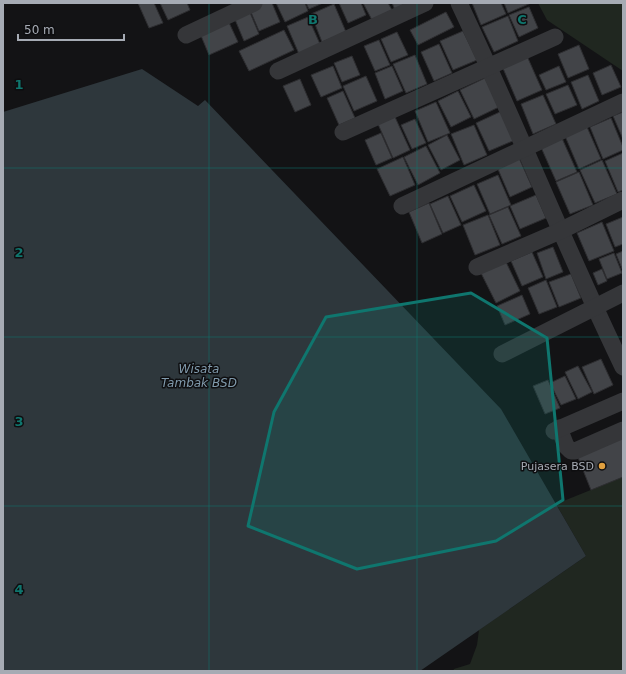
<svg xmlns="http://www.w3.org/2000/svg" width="626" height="674" viewBox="0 0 626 674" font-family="'DejaVu Sans',sans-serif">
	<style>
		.green { fill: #202720 }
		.water { fill: #2e373c }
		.building { fill: #424448; stroke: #2e2e31 }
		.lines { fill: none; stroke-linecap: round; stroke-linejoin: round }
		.minor { stroke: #353639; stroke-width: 17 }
		.marked { fill: #0f766e; fill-opacity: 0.2; stroke: #0f766e; stroke-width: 3; stroke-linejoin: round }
		.grid { fill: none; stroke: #0f766e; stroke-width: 1; stroke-opacity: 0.55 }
		.poi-dot { fill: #e1a03f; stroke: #0e0e10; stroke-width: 1.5 }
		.labels { text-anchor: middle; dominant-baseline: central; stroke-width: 3; stroke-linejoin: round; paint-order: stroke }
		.poi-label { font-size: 11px; fill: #a6abb4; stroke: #0e0e10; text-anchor: end }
		.water-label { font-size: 12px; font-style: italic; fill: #809aac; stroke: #0e0e10 }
		.grid-label { font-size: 13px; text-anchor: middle; font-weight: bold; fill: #0f766e; stroke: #0e0e10; stroke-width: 3; stroke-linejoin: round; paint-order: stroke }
	</style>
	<rect width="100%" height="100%" fill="#131315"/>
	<g class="green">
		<path d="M538,3H623V71L547,20Z"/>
		<path d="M623,477V671H453L454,669L470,664L477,645L479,630L586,556L556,504Z"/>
	</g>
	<path class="water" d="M142,69L198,106L205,100L501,409L586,556L420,671H3V112Z"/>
	<g class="building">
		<path d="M138,3H154L163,23L149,28Z"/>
		<path d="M160,3H187L190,10L168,20Z"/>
		<path d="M246,3L259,34L244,41L231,10Z"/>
		<path d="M247,3H272L280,22L259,31Z"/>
		<path d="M276,3H305L308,11L285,22Z"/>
		<path d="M306,3H323L309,9Z"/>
		<path d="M339,3H361L366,15L348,23Z"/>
		<path d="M363,3H388L392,10L372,20Z"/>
		<path d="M392,3H411L395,10Z"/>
		<path d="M472,3H501L506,14L481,25Z"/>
		<path d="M504,3H531L508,13Z"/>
		<path d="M334,4L346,32L322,42L311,14Z"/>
		<path d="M529,7L538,28L519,37L509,15Z"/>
		<path d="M446,12L454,27L418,45L410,30Z"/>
		<path d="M225,14L238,42L209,55L197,26Z"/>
		<path d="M508,16L518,41L494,52L482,27Z"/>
		<path d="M308,17L320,44L299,54L287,26Z"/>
		<path d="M284,30L294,50L249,71L239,51Z"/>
		<path d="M463,31L477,60L453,70L440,41Z"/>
		<path d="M397,32L408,55L391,62L381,39Z"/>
		<path d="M379,40L390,65L375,71L364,46Z"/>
		<path d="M439,44L452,73L434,81L421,52Z"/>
		<path d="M579,45L589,69L568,78L558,54Z"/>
		<path d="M415,55L427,84L406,93L393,64Z"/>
		<path d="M352,56L360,75L342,82L334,63Z"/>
		<path d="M527,56L542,90L517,101L502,66Z"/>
		<path d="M611,65L621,87L602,95L593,73Z"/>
		<path d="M333,66L342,88L321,97L311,75Z"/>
		<path d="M392,66L403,91L385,99L375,73Z"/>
		<path d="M559,66L566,82L546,90L539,75Z"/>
		<path d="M588,75L599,101L582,109L571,82Z"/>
		<path d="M366,76L377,101L354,111L343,86Z"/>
		<path d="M485,78L499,107L474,119L460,90Z"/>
		<path d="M300,79L311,105L295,112L283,86Z"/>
		<path d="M568,85L577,105L555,114L546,94Z"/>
		<path d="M343,91L355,118L339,125L327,98Z"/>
		<path d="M458,91L471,117L451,127L438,101Z"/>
		<path d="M543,95L556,124L533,134L521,104Z"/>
		<path d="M436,102L450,133L428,142L415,111Z"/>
		<path d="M502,111L515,140L489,151L476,123Z"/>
		<path d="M623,112V139L613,116Z"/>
		<path d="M395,117L410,150L393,158L378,124Z"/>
		<path d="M611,118L623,147V150L603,159L590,127Z"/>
		<path d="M415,119L426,143L412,149L401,125Z"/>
		<path d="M474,125L487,155L464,165L451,134Z"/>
		<path d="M587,127L601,159L579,169L565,136Z"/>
		<path d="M381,133L392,158L376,165L365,140Z"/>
		<path d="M447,135L460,160L441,170L428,145Z"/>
		<path d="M561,136L577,172L556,181L540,145Z"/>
		<path d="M426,146L440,173L418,185L404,157Z"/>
		<path d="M623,153V190L618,192L605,161Z"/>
		<path d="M403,157L415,185L390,196L377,169Z"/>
		<path d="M519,158L532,187L510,197L497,167Z"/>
		<path d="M602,160L617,194L595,203L580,170Z"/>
		<path d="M579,172L593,205L570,214L556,182Z"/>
		<path d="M498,175L511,205L490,214L477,184Z"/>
		<path d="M474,185L486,211L462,222L450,196Z"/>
		<path d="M536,195L546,218L520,229L510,206Z"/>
		<path d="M448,196L461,225L443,233L430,204Z"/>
		<path d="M429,203L442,234L422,243L409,212Z"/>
		<path d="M508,207L521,236L502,244L489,215Z"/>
		<path d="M488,215L500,245L475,255L463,225Z"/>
		<path d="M623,217V244L615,247L606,224Z"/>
		<path d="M602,222L614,251L589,261L577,233Z"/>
		<path d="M553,247L563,272L546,279L537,253Z"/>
		<path d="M623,251V271L616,254Z"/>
		<path d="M532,252L543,277L522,286L511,261Z"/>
		<path d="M614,253L622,273L607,279L599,259Z"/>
		<path d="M506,262L520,291L496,303L481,273Z"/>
		<path d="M602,269L607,281L598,285L593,273Z"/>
		<path d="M571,274L581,298L559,307L549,282Z"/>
		<path d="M546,280L557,307L539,314L528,288Z"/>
		<path d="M522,295L530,314L505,325L497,306Z"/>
		<path d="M601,359L613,385L594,394L582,367Z"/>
		<path d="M578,366L592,392L578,399L565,372Z"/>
		<path d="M565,376L576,399L561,405L550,383Z"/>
		<path d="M548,380L560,408L545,414L533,386Z"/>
		<path d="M623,436V477L591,490L577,455Z"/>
	</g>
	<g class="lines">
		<g class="minor">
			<path d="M459,3C516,123 565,247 623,367"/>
			<path d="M186,35L254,3"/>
			<path d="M278,71L425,3"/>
			<path d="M343,132L555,37"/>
			<path d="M402,206L623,102"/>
			<path d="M477,267L560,231L623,200"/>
			<path d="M502,354L623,293"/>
			<path d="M559,428L566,446L571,451H575L623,430"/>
			<path d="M554,431L623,401"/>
		</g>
	</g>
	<path class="marked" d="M471,293L547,338L563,500L496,541L357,569L248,526L274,412L326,317Z"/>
	<path class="grid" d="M209,3V671M417,3V671M3,168H623M3,337H623M3,506H623"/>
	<circle class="poi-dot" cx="602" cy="466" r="4"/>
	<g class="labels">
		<g class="poi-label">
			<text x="594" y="466">Pujasera BSD</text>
		</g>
		<g class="water-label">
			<text x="199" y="369">Wisata<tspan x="199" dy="14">Tambak BSD</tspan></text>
		</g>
	</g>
	<g class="grid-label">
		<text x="313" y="24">B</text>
		<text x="522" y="24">C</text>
		<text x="19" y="89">1</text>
		<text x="19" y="257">2</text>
		<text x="19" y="426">3</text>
		<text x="19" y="594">4</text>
	</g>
	<rect width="626" height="674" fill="none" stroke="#a6abb4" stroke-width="8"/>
	<path d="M18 34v6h106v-6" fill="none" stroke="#a6abb4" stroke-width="2"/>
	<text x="24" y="34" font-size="12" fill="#a6abb4" stroke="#0e0e10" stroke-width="3" paint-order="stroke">50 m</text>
</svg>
